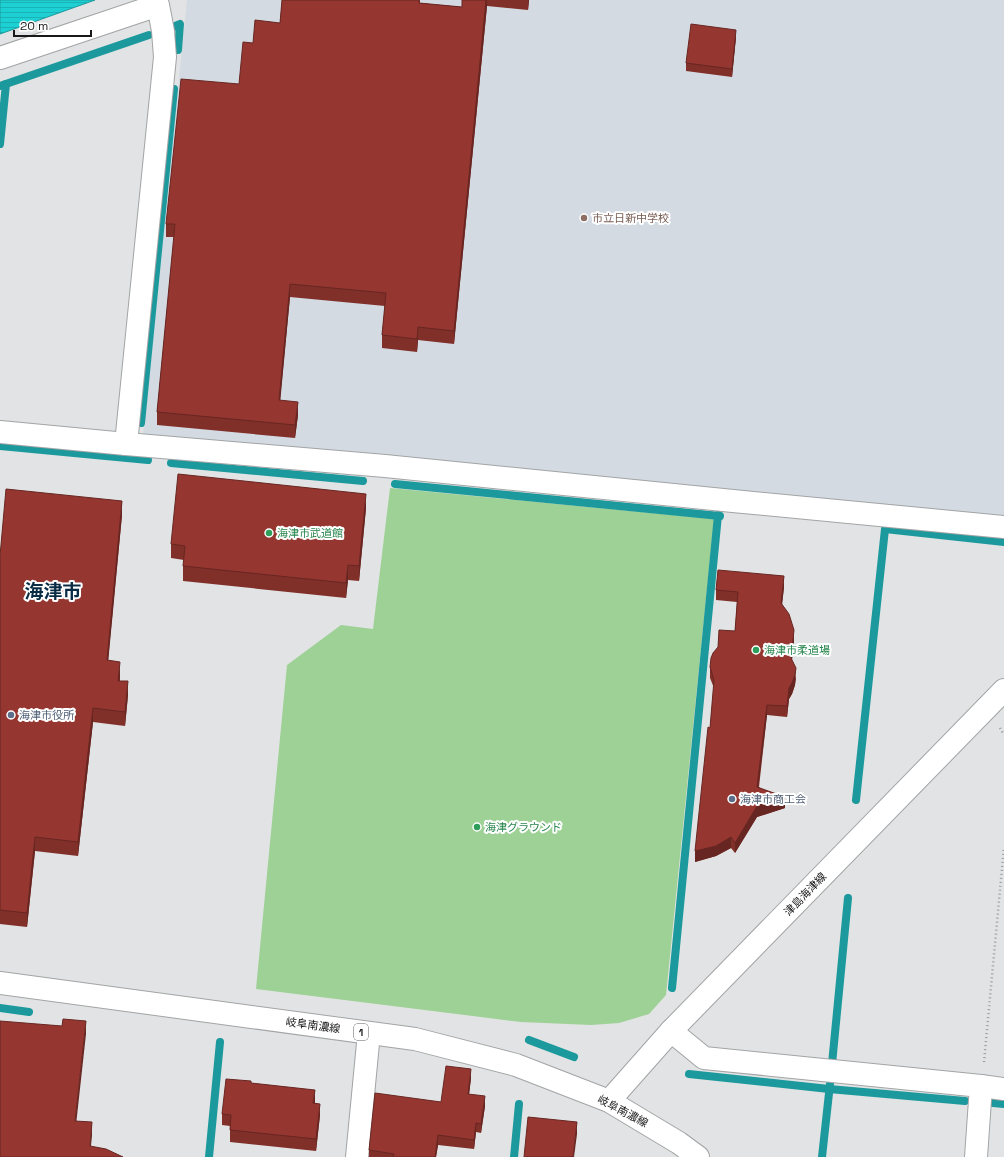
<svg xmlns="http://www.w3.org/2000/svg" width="1004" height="1157" viewBox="0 0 1004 1157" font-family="'Space Grotesk','Noto Sans JP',sans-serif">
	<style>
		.built { fill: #d3dae2 }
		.garden { fill: #9ed195 }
		.water { fill: url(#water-rules); stroke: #1c999c }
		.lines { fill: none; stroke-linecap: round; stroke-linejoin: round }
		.stream { stroke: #1c999c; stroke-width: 8 }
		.minor-casing { stroke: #a2a4a5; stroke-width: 24 }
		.major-casing { stroke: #a2a4a5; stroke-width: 24 }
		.path { stroke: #9a9b9c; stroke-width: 2.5; stroke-dasharray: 1 3; stroke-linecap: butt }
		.minor { stroke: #fff; stroke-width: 22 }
		.major { stroke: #fff; stroke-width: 22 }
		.wall { fill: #802f29 }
		.shaded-wall { fill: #682622 }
		.building { fill: #953730; stroke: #682622 }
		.education-dot { fill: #8d6e63; stroke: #fff; stroke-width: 1.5 }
		.leisure-dot { fill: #2e9e5b; stroke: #fff; stroke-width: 1.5 }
		.service-dot { fill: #5c6f8a; stroke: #fff; stroke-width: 1.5 }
		.labels { text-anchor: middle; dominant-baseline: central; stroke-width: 4; stroke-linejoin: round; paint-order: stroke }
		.shield { fill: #fff; stroke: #5d5d5e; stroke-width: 1 }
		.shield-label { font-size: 10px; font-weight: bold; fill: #181819 }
		.education-label { font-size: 11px; fill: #785e54; stroke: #fff; text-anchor: start }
		.leisure-label { font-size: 11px; fill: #27864d; stroke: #fff; text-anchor: start }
		.service-label { font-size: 11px; fill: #4e5e75; stroke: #fff; text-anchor: start }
		.street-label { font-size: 11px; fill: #181819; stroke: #fff }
		.town-label { font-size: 19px; font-weight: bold; fill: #0a2c45; stroke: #fff }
	</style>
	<defs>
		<pattern id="water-rules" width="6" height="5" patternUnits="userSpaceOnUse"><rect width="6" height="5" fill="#1dd0d4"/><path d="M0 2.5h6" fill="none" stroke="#1ab2b5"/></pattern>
	</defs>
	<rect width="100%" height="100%" fill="#e1e3e4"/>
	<path class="built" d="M187,0H1004V518L143,436Z"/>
	<path class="garden" d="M390,488L714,519L666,995L649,1014L619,1023L591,1025L521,1022L256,989L287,665L341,625L373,629Z"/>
	<path class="water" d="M0,0H95L0,34Z"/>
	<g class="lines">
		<g class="stream">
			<path d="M173,27L180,24L178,50"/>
			<path d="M0,86L149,35"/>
			<path d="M0,144L6,84"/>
			<path d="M141,423L174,89"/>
			<path d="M0,446L148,460"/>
			<path d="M171,463L363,481"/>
			<path d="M395,484L720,516"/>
			<path d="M856,800L885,529L1004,542"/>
			<path d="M672,988L718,515"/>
			<path d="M0,1008L29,1012"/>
			<path d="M529,1040L574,1057"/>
			<path d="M832,1064L848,898"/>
			<path d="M689,1074L829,1089L965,1101"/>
			<path d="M993,1103L1004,1104"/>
			<path d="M209,1157L220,1042"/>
			<path d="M514,1157L519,1104"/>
			<path d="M822,1157L830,1084"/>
		</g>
		<defs>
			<g id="minor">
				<path d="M0,58L158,5L163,31L165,57L126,444"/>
				<path d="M0,432L126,444L385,466L733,501L1004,527"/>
				<path d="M671,1031L704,1058L981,1086L976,1157"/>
				<path d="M981,1086L1004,1089"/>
				<path d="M357,1157L369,1033"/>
			</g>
			<g id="major">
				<path d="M0,983L415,1039L516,1065L609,1101L679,1143L698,1157"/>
				<path d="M609,1101L671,1031L1004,690"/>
			</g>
		</defs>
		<use href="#minor" class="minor-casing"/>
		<use href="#major" class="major-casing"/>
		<g class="path">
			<path d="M1000,728L1004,735"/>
			<path d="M984,1062L1004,847"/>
		</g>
		<use href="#minor" class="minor"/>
		<use href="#major" class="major"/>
	</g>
	<g class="wall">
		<path d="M282,0H420V3L462,7V0H529L528,10L487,6L454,344L418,340L417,352L382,348V335L385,306L290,297L280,400L298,415L295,438L157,425V412L174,237H166V224L239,84L280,23Z"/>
		<path d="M736,37L732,77L686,71V63Z"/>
		<path d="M366,508L359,581L348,580L346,598L183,581V566L184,560L171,558V544Z"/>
		<path d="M122,515L108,660L120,676V681L128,695L125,726L93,722L78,856L35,851L27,927L0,924V556Z"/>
		<path d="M784,587L782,604L794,641L792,660L796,679L795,685L792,694L789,699L787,717L767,715L759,787L785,808L757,817L735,853L731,848L716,856L695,862L710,728L714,688L710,678V667L735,631L737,602L716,600V590Z"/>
		<path d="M471,1078L469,1094L485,1106L481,1133L476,1132L474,1149L438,1145L436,1157H369V1150L441,1102Z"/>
		<path d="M251,1083L315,1101V1104L320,1115L316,1151L230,1142V1126L222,1125V1114Z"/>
	</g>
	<g class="shaded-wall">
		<path d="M486,0H487V6L454,344V331Z"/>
		<path d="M528,0H529L528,10Z"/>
		<path d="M736,30V37L732,77V69Z"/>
		<path d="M290,284V297L279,414V400Z"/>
		<path d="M418,327V340L417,352V339Z"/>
		<path d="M298,402V415L295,438V425Z"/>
		<path d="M366,494V508L359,581V566Z"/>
		<path d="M122,501V515L107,674V660Z"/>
		<path d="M348,565V580L346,598V583Z"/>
		<path d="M784,576V587L781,614V603Z"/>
		<path d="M794,630V641L791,669V658Z"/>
		<path d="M120,662V676L118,694V681Z"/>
		<path d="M796,668L795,685L792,694L789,699L787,717V706L789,688Z"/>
		<path d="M128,681V695L125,726V712Z"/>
		<path d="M767,705V715L757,797V787Z"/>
		<path d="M93,708V722L78,856V842Z"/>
		<path d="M785,797V808L757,817L735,853V843L757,806Z"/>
		<path d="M35,837V851L27,927V913Z"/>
		<path d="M731,837V848L716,856L695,862V851Z"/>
		<path d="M86,1021V1034L75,1134V1121Z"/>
		<path d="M471,1069V1078L468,1104V1094Z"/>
		<path d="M315,1090V1101L313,1115V1103Z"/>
		<path d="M485,1096V1106L481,1133V1124Z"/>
		<path d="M320,1104V1115L316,1151V1139Z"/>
		<path d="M92,1122V1135L90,1157V1146Z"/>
		<path d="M577,1122V1134L574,1157H573Z"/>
		<path d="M476,1123V1132L474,1149V1140Z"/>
		<path d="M438,1135V1145L436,1157H435Z"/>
	</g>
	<g class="building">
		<path d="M282,0H419V3L462,7V0H486L454,331L418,327L417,339L382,335L386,293L290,284L279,400L298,402L295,425L157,412L175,224H166L181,79L239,84L243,42L253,43L255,20L280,23Z"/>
		<path d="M691,24L736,30L732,69L686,63Z"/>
		<path d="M178,474L366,494L359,566L348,565L346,583L183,566L185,546L171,544Z"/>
		<path d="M6,489L122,501L107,660L120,662L118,681H128L125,712L93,708L78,842L35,837L27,913L0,910V556Z"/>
		<path d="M718,570L784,576L781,603L789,614L794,630L791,658L796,668L795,674L792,683L789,688L787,706L767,705L757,787L785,797L757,806L735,843L731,837L716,846L695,851L708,727L710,728L714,680L710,667L711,658L713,653L718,647L719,630L735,631L738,592L716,590Z"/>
		<path d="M63,1019L86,1021L75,1121L92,1122L90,1146L106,1149L123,1157H0V1021L62,1026Z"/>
		<path d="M446,1066L471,1069L468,1094L485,1096L481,1124L476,1123L474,1140L438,1135L435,1157H393L394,1154L369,1150L375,1093L441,1102Z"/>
		<path d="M226,1079L251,1081V1083L315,1090L313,1103L320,1104L316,1139L230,1130L231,1115L222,1114Z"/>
		<path d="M528,1117L577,1122L573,1157H524Z"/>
	</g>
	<circle class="education-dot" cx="584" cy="218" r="4"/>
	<g class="leisure-dot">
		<circle cx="269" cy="533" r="4"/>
		<circle cx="756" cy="650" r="4"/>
		<circle cx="477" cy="827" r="4"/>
	</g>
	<g class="service-dot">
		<circle cx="11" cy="715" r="4"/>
		<circle cx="732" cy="799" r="4"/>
	</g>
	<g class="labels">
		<rect class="shield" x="354" y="1024" width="14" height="16" rx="3"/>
		<g class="shield-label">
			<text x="361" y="1032">1</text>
		</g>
		<g class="education-label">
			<text x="592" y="218">市立日新中学校</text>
		</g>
		<g class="leisure-label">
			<text x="277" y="533">海津市武道館</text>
			<text x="764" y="650">海津市柔道場</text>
			<text x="485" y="827">海津グラウンド</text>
		</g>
		<g class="service-label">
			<text x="19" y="715">海津市役所</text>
			<text x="740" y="799">海津市商工会</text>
		</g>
		<g class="street-label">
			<text transform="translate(805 894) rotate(-46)">津島海津線</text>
			<text transform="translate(313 1025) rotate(8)">岐阜南濃線</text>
			<text transform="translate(623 1111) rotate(28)">岐阜南濃線</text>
		</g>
		<g class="town-label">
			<text x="53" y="591">海津市</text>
		</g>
	</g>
	<path d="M14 30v6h77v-6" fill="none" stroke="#181819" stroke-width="2"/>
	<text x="20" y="30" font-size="12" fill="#181819" stroke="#ffffff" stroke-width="3" paint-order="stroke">20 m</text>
</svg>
